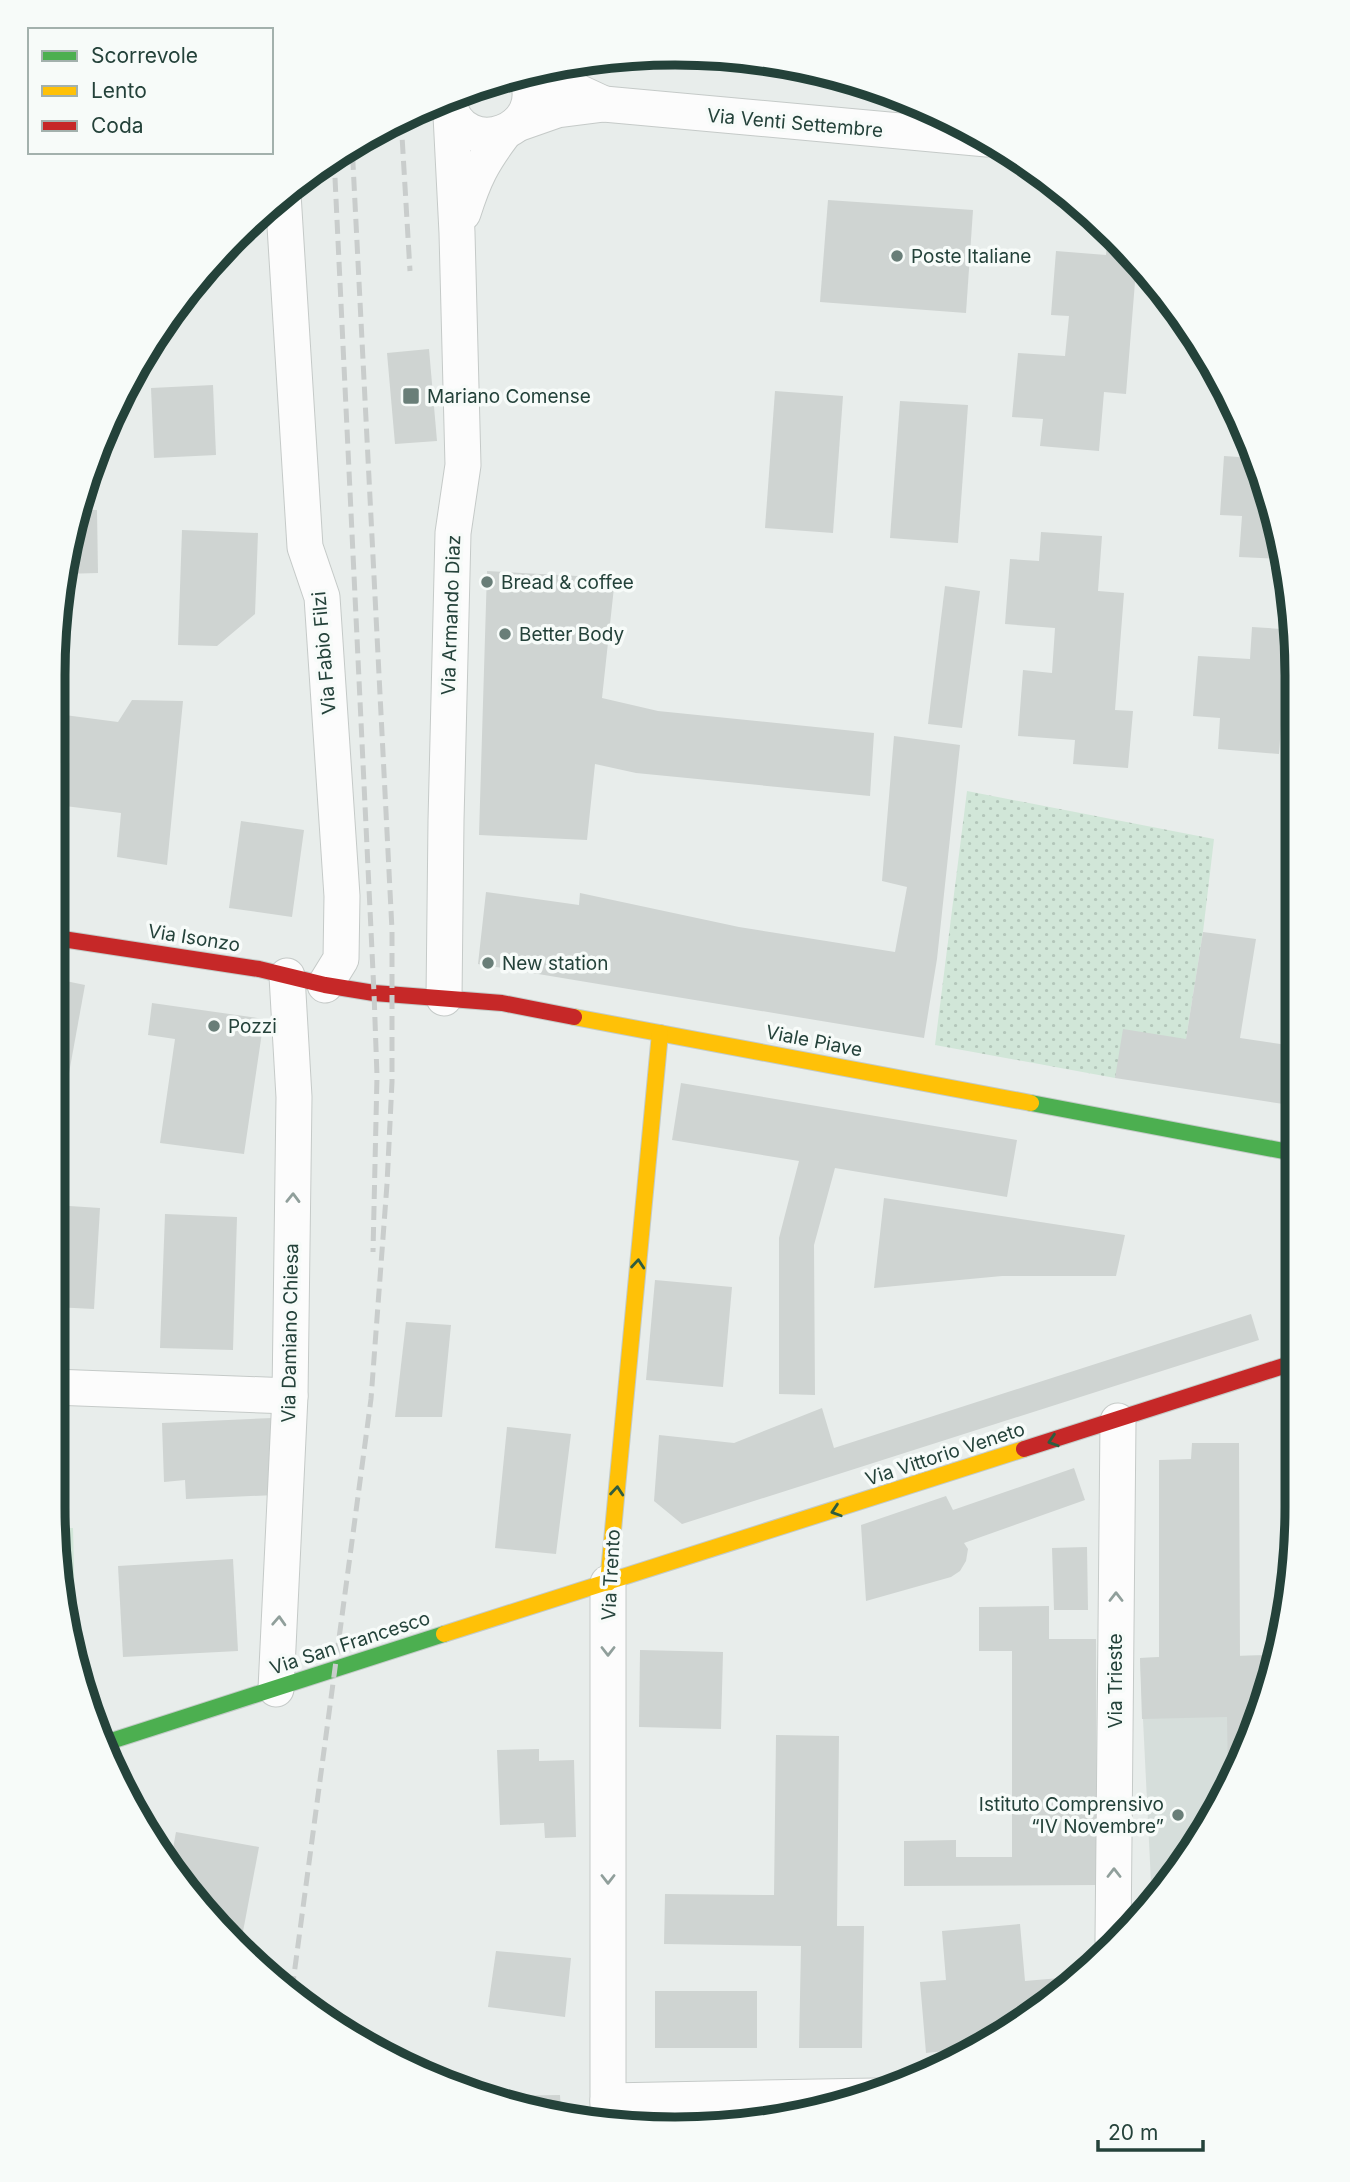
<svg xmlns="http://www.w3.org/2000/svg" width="1350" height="2182" viewBox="0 0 1350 2182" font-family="Inter,sans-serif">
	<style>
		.built { fill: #d6dedb }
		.grass { fill: #d1e6d8 }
		.park { fill: url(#park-dots) }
		.building { fill: #cfd4d2 }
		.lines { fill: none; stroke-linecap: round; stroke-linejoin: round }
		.street-casing { stroke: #c5cac8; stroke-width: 37 }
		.fast-casing { stroke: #c3cbc8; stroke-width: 18 }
		.slow-casing { stroke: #c3cbc8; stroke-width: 18 }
		.jam-casing { stroke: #c3cbc8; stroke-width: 18 }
		.street { stroke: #fcfcfc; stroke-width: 35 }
		.fast { stroke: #4caf50; stroke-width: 16 }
		.slow { stroke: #ffc107; stroke-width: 16 }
		.jam { stroke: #c62828; stroke-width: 16 }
		.rail { stroke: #c9cdcc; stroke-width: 5; stroke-dasharray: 14 7; stroke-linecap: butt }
		.oneway { stroke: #909f9b }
		.oneway2 { stroke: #2e5d40 }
		.poi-dot { fill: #697e78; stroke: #f7fbf9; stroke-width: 2.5 }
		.labels { text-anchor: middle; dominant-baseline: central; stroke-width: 7; stroke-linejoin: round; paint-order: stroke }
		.street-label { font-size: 19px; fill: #24423a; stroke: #f7fbf9 }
		.poi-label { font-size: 19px; fill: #24423a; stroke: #f7fbf9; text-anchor: start }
		.rim { fill: none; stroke: #24423a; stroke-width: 9 }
	</style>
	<defs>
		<pattern id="park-dots" width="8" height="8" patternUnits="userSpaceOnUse" patternTransform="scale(1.75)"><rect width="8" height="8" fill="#d1e6d8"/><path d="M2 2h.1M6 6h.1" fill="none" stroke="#b3c6ba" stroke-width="1.8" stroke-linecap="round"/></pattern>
	</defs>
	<rect width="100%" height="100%" fill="#e8edeb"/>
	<path class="built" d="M1274,1655L1250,1745L1169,1886L1152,1903L1140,1658Z"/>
	<path class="grass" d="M56,1528H73L76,1649Z"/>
	<path class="park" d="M967,791L1214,839L1203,932L1186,1039L1115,1078L935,1045Z"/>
	<g class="building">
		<path d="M828,200L973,210L966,313L820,302Z"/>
		<path d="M1108,232L1143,265L1157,284L1135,282L1126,394L1104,392L1099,451L1040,446L1043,419L1012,417L1018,353L1065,356L1069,316L1051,315L1056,251L1106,255Z"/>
		<path d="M429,349L437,441L395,444L387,353Z"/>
		<path d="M213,385L216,455L154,458L151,388Z"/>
		<path d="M775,391L843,396L833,533L765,528Z"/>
		<path d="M900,401L968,405L958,543L890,538Z"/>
		<path d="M1224,456L1253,458L1276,513L1284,559L1239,557L1242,516L1220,515Z"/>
		<path d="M80,510H97L98,573L63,574Z"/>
		<path d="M182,530L258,533L255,614L217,646L178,645Z"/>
		<path d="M1041,532L1102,536L1098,591L1124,593L1115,710L1133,711L1128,768L1073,764L1075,740L1018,736L1023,670L1052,673L1055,628L1005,624L1010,559L1039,561Z"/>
		<path d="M487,571L615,578L602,698L658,711L874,733L870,796L636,773L595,764L587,840L479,835Z"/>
		<path d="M945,586L980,591L962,728L928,724Z"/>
		<path d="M1252,627L1296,630V698L1283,697L1279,754L1218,749L1220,718L1193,716L1198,656L1250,659Z"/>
		<path d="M132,700L183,701L167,865L117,857L121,813L57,805V714L118,722Z"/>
		<path d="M894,736L960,745L937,959L924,1038L478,964L486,892L579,905L580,893L739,927L895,952L907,887L882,881Z"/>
		<path d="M241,821L304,830L292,917L229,908Z"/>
		<path d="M1203,932L1256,939L1240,1038L1294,1046V1074L1290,1105L1115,1078L1123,1029L1186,1039Z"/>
		<path d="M56,979L85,985L59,1128L55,1127Z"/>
		<path d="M152,1003L264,1019L244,1154L160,1143L175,1039L148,1035Z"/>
		<path d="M681,1083L1017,1140L1007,1197L835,1168L814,1245L815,1395L779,1394V1238L799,1161L672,1140Z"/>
		<path d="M884,1198L1125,1235L1116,1276H1002L874,1288Z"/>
		<path d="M54,1205L100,1208L94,1309L54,1307Z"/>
		<path d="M165,1214L237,1217L233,1350L160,1348Z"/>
		<path d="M655,1280L732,1287L723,1387L646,1380Z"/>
		<path d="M1251,1314L1259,1340L682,1524L654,1501L659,1435L734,1443L822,1408L834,1448Z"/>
		<path d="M406,1322L451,1325L442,1417H395Z"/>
		<path d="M1293,1394L1292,1520H1291L1283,1397Z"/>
		<path d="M272,1418L275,1495L186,1499L185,1480L164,1482L162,1423Z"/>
		<path d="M507,1427L571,1434L556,1554L495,1548Z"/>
		<path d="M1192,1443H1239L1240,1656L1274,1655L1250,1745L1231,1778H1228L1227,1717L1142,1719L1140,1658L1159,1657V1460L1191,1459Z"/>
		<path d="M1074,1468L1085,1500L964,1543L968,1549L966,1561L960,1571L951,1577L866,1601L861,1525L946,1496L953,1510Z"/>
		<path d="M1087,1547L1088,1610H1054L1052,1548Z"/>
		<path d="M233,1559L238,1651L123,1657L118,1566Z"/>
		<path d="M1049,1606V1639H1096L1097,1885L904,1886V1841L956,1840V1857H1012V1651H979V1607Z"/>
		<path d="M640,1650L723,1652L721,1729L639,1727Z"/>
		<path d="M776,1735L839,1736L837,1926H864L862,2048H799L801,1946L664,1944L665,1894L774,1895Z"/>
		<path d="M539,1749V1761L574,1760L576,1837L545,1838L544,1823L500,1825L497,1750Z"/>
		<path d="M176,1832L259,1847L241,1942L181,1886L170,1865Z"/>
		<path d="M1020,1924L1025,1981L1060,1978L1062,1993L1054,2001L963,2049L926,2053L920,1982L946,1980L942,1931Z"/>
		<path d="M496,1951L571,1958L565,2017L488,2007Z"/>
		<rect x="655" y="1991" width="102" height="57"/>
		<path d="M560,2095L561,2111L495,2100V2096Z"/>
	</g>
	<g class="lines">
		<defs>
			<g id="street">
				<path d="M535,72L604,104"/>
				<path d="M448,102C464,164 552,130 525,74"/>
				<path d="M517,124L557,110L604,104L987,139"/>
				<path d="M283,194L305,547L322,597L342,896L341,959L325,985"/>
				<path d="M463,213C474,178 482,162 504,133"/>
				<path d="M444,998L446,821L453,533L463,465L457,233L451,115"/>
				<path d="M53,1387L290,1396"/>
				<path d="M276,1689L290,1396L294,1097L287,976"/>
				<path d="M1113,1941L1118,1421"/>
				<path d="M608,2101L876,2096"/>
				<path d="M608,2118V1583"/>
			</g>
			<g id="fast">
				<path d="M1031,1103L1294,1153"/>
				<path d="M105,1743L444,1634"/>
			</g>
			<g id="slow">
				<path d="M574,1017L1031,1103"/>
				<path d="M608,1583L660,1033"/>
				<path d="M444,1634L1024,1449"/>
			</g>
			<g id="jam">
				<path d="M56,938L259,969L325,985L374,993L502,1003L574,1017"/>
				<path d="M1024,1449L1293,1363"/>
			</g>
		</defs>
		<use href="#street" class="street-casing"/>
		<use href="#fast" class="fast-casing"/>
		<use href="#slow" class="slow-casing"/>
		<use href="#jam" class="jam-casing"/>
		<use href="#street" class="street"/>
		<use href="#fast" class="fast"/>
		<use href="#slow" class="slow"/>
		<use href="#jam" class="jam"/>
		<g class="rail">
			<path d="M401,119L410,271"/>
			<path d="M334,157L374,993L377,1076L373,1252"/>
			<path d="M292,1990L371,1399L387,1184L392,1082V930L352,144"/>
		</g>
	</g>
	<defs><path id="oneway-chevron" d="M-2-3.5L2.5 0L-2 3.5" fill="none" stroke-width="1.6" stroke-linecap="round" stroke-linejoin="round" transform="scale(1.75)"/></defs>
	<g class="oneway">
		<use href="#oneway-chevron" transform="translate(293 1198) rotate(-89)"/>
		<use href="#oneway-chevron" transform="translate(1116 1597) rotate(-90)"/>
		<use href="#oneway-chevron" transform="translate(279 1621) rotate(-87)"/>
		<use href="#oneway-chevron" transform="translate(608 1651) rotate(90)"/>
		<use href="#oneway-chevron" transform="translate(1114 1873) rotate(-90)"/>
		<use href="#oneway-chevron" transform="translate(608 1879) rotate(90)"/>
	</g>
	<g class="oneway2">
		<use href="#oneway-chevron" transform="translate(638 1264) rotate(-85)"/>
		<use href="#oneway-chevron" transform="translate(1053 1441) rotate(162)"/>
		<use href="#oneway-chevron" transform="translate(617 1491) rotate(-85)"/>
		<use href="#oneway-chevron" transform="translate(836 1511) rotate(162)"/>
	</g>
	<g class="poi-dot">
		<circle cx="897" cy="256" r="7"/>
		<rect x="402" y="387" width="18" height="18" rx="3.5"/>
		<circle cx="487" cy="582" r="7"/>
		<circle cx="505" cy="634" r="7"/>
		<circle cx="488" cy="963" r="7"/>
		<circle cx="214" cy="1026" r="7"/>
		<circle cx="1178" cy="1815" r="7"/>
	</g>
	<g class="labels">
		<g class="street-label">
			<text transform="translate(795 123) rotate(5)">Via Venti Settembre</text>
			<text transform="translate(451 615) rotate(-88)">Via Armando Diaz</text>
			<text transform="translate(324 653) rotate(-95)">Via Fabio Filzi</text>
			<text transform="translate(194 938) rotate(9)">Via Isonzo</text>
			<text transform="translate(814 1041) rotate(11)">Viale Piave</text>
			<text transform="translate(290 1333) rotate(-89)">Via Damiano Chiesa</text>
			<text transform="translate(945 1454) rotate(-18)">Via Vittorio Veneto</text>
			<text transform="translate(611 1575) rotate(-87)">Via Trento</text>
			<text transform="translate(350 1643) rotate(-18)">Via San Francesco</text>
			<text transform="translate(1115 1681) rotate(-90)">Via Trieste</text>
		</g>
		<g class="poi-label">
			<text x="911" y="256">Poste Italiane</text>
			<text x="427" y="396">Mariano Comense</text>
			<text x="501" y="582">Bread &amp; coffee</text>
			<text x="519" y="634">Better Body</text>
			<text x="502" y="963">New station</text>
			<text x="228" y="1026">Pozzi</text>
			<text x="1164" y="1804" text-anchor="end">Istituto Comprensivo<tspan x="1164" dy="22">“IV Novembre”</tspan></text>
		</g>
	</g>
	<path d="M0 0H1350V2182H0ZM675 65H675A610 610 0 0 1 1285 675V1507A610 610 0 0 1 675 2117H675A610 610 0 0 1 65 1507V675A610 610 0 0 1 675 65Z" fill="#f7fbf9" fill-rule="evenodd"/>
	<path class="rim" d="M675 65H675A610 610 0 0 1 1285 675V1507A610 610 0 0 1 675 2117H675A610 610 0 0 1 65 1507V675A610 610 0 0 1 675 65Z"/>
	<rect x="28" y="28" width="245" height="126" fill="#f7fbf9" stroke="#a3b1ad" stroke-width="2"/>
	<rect x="42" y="51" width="35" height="10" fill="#4caf50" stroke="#a3b1ad" stroke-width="2"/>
	<text x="91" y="63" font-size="21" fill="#24423a">Scorrevole</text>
	<rect x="42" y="86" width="35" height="10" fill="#ffc107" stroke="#a3b1ad" stroke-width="2"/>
	<text x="91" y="98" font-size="21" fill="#24423a">Lento</text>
	<rect x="42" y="121" width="35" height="10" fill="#c62828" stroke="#a3b1ad" stroke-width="2"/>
	<text x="91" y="133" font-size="21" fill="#24423a">Coda</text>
	<path d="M1098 2140v10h105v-10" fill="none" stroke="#24423a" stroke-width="3.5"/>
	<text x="1108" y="2140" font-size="21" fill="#24423a" stroke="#f7fbf9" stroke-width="5" paint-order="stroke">20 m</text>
</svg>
